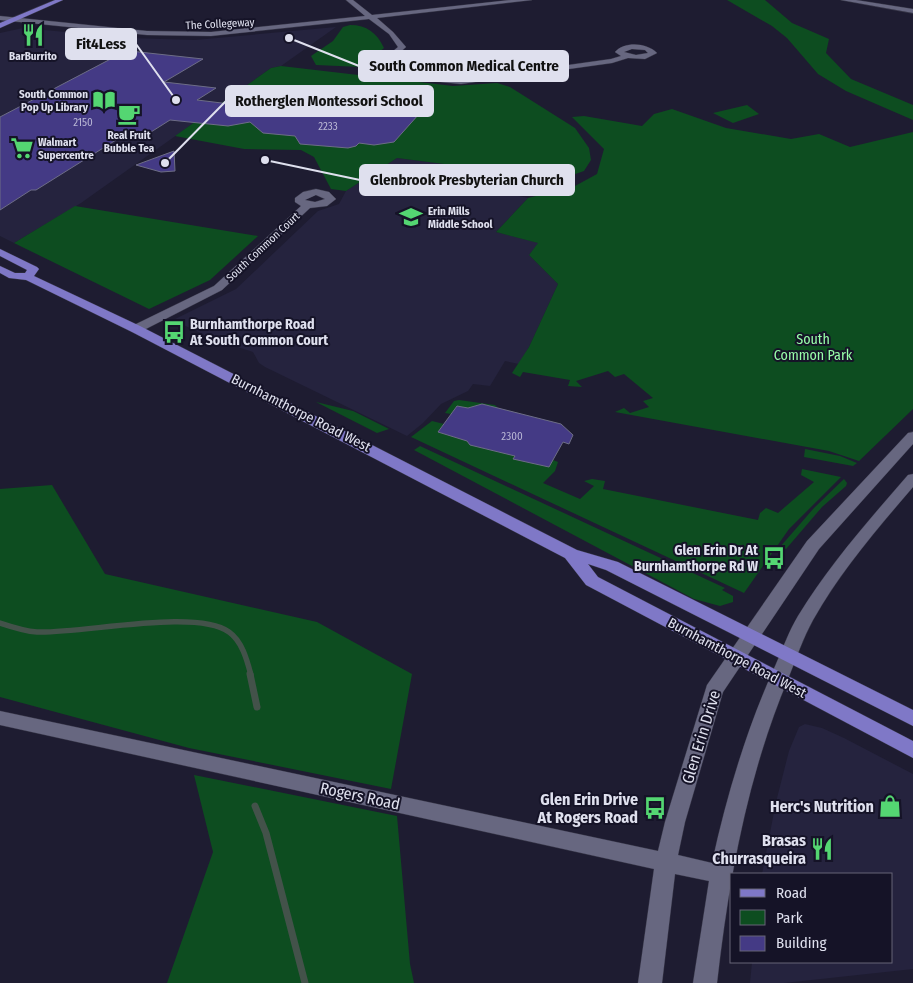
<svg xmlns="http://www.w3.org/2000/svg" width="913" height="983" viewBox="0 0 913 983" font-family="'Fira Sans Condensed',sans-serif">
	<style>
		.built { fill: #25233e }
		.green { fill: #0d4d20 }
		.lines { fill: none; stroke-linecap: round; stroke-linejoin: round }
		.stream-far1 { stroke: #43524a; stroke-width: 5.5 }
		.stream { stroke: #43524a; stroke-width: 7 }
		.building { fill: #443a85; stroke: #6d6d86 }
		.minor-casing { stroke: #373647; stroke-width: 1 }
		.major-casing { stroke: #373647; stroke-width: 1 }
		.minor { fill: #676780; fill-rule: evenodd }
		.major { fill: #7f78c7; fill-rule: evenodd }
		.labels { text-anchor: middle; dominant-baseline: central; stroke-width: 4; stroke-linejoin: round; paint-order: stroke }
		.far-street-label { font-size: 11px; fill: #dfe0ee; stroke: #151327 }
		.far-poi-label { font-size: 11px; font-weight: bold; fill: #dfe0ee; stroke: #151327 }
		.number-label { font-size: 11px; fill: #b8b6d4 }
		.poi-label { font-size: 14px; font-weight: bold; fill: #dfe0ee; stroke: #151327; text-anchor: start }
		.park-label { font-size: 14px; fill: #98fea9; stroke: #151327 }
		.street-label { font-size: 14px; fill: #dfe0ee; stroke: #151327 }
		.near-street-label { font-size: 16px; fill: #dfe0ee; stroke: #151327 }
		.near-poi-label { font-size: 16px; font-weight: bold; fill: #dfe0ee; stroke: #151327; text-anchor: end }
		.leader { fill: none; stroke: #dfe0ee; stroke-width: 2 }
		.callout-dot { fill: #dfe0ee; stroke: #151327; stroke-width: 2 }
		.callout { fill: #dfe0ee; stroke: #dfe0ee; stroke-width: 2 }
		.callout-label { font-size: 15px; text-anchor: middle; font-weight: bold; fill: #111 }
	</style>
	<rect width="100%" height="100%" fill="#1e1c31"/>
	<g class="built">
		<path d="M336,27L281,66L271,68L81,203L14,243L0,236V33L23,28L129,38L195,40Z"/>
		<path d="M397,158L492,170L485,189L528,198L496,232L539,243L529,255L558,284L529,347L519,364L505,361L490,386L473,384L468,391L441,404L423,423L407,436L265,367L259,363L253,352L213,339L173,320L236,289L318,211L339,204L346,191Z"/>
		<path d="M805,724L822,728L844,738L913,774V969L784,983H750L752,962H892V874H762L776,802L789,751L799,727Z"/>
	</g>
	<g class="green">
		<path d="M727,0H765L792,23L829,39L826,53L851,79L913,105V120L846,91L818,74L787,38L772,26Z"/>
		<path d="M350,25C367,25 377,33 384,48L361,67L316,65L311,56L333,41L343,27Z"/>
		<path d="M281,66L453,86L497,83L510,87L575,128L589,148L591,160L584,171L564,178L526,185L502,194L484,189L483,182L491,170L397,158L346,191L331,189L314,157L301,150L244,149L175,136L271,68Z"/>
		<path d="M747,105L759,114L733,123L713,113Z"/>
		<path d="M672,109L726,128L791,139L819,134L850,147L913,132V409L859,461L829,451L615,412L624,408L630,413L649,407L643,401L653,398L624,374L615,377L608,371L576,381L582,387L568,386L570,380L523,372L520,377L512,373L529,347L558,284L529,255L538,243L496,232L528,198L575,186L597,174L604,149L572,117L584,116L642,126L654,114Z"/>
		<path d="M75,206L258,236L210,280L149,309L14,243Z"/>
		<path d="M459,400L495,405L500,410L482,404L468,408L457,406L451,414L445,413L454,401Z"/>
		<path d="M316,402L353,411L389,429L377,433Z"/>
		<path d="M432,421L444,424L438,432L467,441L471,445L510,454L516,453L514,459L549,467L553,460L558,462L555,471L543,483L580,499L594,486L584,481L592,479L605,481L603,489L758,520L760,513L766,508L778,513L814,482L801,475L802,469L841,477L789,529L744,593L411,437Z"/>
		<path d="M420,446L725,588L722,590L733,596V602L720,606L694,599L414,450Z"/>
		<path d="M805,449L840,456L857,463L853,466L804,457Z"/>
		<path d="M844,479L847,483L846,486L822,507L786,549L780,547L814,508Z"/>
		<path d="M52,485L105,574L317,622L412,674L391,789L189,748L0,697V489Z"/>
		<path d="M194,775L397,816L410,964L414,983H167L213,852Z"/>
	</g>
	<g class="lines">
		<path class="stream-far1" d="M0,623C12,627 24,631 37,632C81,634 196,608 229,632C242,641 247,660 251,675"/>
		<g class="stream">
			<path d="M250,674L257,707"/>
			<path d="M255,806L266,833L305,983"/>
		</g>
	</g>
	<g class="building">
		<path d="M130,51L203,59L164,82L216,88L197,100L329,116L338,108L348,109L352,106L419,114L394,142L374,145L359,143L356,146L348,148L300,144L295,136L263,133L250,122L228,126L170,120L143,137L124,135L36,190H31L0,210V117L124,52Z"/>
		<path d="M174,151L175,171L161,172L136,165Z"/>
		<path d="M482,404L561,424L573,435L569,444L563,442L549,467L513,459L515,456L470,445L467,441L438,432L457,406L468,408Z"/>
	</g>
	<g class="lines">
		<defs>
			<g id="minor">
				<path d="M346,0H353L372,15L511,0H532L377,18L393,32L406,47L379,71L461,80L611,59L621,56L615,52C625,41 647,43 657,53L645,59L628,58L612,63L461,84L369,75V71L398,47L389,34L369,19L211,36L147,35L0,20V16L147,31L211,32L365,16ZM632,49L645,50L648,53L636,55L624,52Z"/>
				<path d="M841,0H856L913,9V13Z"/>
				<path d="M316,189L329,192L336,199L327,206L310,208L222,290L140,332H132L130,329L132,326L214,286L301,206L295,202V198L303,192ZM316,195L325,199L315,202L305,200Z"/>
				<path d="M913,432V444L819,549L723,692L685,822L678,855L712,863C727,794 747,728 776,664C783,648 789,631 798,616C829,565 869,520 908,475L913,474V487C877,529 840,572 813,620C803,638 796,659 788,679C747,777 729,878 717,983H693L709,881L675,874L662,983H638L654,869L0,725V711L658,851L665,822L707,685L807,541L908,433Z"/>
			</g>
			<g id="major">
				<path d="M55,0H63L0,28V23Z"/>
				<path d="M0,249L37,267L39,269L34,276L140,326L577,550L618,562L913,710V726L606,570L588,564L598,577L913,741V758L586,585L565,558L132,332L26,280L9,278L0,273V266L15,273H25L27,270L0,256Z"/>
			</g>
		</defs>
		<use href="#minor" class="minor-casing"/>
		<use href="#major" class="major-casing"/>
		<use href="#minor" class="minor"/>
		<use href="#major" class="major"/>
	</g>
	<defs>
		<symbol id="restaurant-bare" viewBox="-9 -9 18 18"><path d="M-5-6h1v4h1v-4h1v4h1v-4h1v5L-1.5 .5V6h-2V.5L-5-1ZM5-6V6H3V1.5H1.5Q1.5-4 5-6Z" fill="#54d672" stroke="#151327" stroke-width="2.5" paint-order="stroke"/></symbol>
		<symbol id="library-bare" viewBox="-9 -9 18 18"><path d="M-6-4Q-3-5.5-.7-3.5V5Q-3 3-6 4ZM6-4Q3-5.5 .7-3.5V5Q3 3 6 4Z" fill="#54d672" stroke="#151327" stroke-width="2.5" paint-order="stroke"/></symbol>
		<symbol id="cafe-bare" viewBox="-9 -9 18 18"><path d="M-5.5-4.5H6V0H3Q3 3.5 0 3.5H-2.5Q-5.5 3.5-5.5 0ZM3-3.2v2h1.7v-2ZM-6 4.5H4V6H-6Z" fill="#54d672" stroke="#151327" stroke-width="2.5" paint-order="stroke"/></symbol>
		<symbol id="supermarket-bare" viewBox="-9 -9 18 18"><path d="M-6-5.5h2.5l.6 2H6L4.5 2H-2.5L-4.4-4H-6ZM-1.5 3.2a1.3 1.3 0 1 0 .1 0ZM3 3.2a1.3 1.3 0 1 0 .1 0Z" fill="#54d672" stroke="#151327" stroke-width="2.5" paint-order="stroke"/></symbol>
		<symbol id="school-bare" viewBox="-9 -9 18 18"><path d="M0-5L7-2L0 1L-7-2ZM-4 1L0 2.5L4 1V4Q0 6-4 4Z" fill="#54d672" stroke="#151327" stroke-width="2.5" paint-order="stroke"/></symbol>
		<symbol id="bus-bare" viewBox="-9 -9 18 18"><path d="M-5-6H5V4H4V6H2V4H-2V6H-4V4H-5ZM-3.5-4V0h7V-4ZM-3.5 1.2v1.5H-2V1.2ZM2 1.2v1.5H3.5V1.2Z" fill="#54d672" stroke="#151327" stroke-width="2.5" paint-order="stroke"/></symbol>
		<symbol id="shop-bare" viewBox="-9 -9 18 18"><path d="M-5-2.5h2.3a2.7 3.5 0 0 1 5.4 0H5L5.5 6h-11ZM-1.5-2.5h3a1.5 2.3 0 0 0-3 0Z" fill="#54d672" stroke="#151327" stroke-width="2.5" paint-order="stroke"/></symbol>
	</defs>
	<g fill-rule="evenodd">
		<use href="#restaurant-bare" x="17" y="19" width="32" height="32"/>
		<use href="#library-bare" x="88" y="84" width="32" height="32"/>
		<use href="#cafe-bare" x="113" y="98" width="32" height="32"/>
		<use href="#supermarket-bare" x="6" y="132" width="32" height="32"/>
		<use href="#school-bare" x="395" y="201" width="32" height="32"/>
		<use href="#bus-bare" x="158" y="316" width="32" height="32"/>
		<use href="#bus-bare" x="758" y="542" width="32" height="32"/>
		<use href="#shop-bare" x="874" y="790" width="32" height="32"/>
		<use href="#bus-bare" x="639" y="792" width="32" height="32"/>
		<use href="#restaurant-bare" x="806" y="833" width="32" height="32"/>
	</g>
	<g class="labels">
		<g class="far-street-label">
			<text transform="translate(220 24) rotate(-3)">The Collegeway</text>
			<text transform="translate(263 247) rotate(-43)">South Common Court</text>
		</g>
		<g class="far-poi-label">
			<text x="33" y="56">BarBurrito</text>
			<text x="88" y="94" text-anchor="end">South Common<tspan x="88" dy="13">Pop Up Library</tspan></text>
			<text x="129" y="135">Real Fruit<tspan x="129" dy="13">Bubble Tea</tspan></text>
			<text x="38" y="142" text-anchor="start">Walmart<tspan x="38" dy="13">Supercentre</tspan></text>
			<text x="428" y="211" text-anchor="start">Erin Mills<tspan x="428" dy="13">Middle School</tspan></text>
		</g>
		<g class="number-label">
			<text x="83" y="122">2150</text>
			<text x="328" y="126">2233</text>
			<text x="512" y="436">2300</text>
		</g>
		<g class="poi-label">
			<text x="190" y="324">Burnhamthorpe Road<tspan x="190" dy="16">At South Common Court</tspan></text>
			<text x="758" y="550" text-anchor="end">Glen Erin Dr At<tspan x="758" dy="16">Burnhamthorpe Rd W</tspan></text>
		</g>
		<g class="park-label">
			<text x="813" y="339">South<tspan x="813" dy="16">Common Park</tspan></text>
		</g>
		<g class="street-label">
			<text transform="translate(301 413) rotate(27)">Burnhamthorpe Road West</text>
			<text transform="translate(737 658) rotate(28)">Burnhamthorpe Road West</text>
		</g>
		<g class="near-street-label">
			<text transform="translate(701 737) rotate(-73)">Glen Erin Drive</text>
			<text transform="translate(360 796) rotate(12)">Rogers Road</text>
		</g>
		<g class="near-poi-label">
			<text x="638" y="799">Glen Erin Drive<tspan x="638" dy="18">At Rogers Road</tspan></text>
			<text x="874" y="806">Herc's Nutrition</text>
			<text x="806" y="840">Brasas<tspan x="806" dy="18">Churrasqueira</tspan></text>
		</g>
	</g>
	<path class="leader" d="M176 100L136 44M289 38L359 66M165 163L226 101M265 160L360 180"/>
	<g class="callout-dot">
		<circle cx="176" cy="100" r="5"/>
		<circle cx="289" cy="38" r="5"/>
		<circle cx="165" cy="163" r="5"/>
		<circle cx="265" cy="160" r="5"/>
	</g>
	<g class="callout">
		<rect x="66" y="29" width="70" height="30" rx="5"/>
		<rect x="359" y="51" width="209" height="30" rx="5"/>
		<rect x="226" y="86" width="207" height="30" rx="5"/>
		<rect x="360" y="165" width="214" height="30" rx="5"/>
	</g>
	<g class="callout-label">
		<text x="101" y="49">Fit4Less</text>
		<text x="464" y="71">South Common Medical Centre</text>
		<text x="329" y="106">Rotherglen Montessori School</text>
		<text x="467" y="185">Glenbrook Presbyterian Church</text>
	</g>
	<rect x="730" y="873" width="162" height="90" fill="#151327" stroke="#666577"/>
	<rect x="740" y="889" width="25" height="8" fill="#7f78c7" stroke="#666577"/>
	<text x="776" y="898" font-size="15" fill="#dfe0ee">Road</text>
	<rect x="740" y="910" width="25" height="15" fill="#0d4d20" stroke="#666577"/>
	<text x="776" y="923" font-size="15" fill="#dfe0ee">Park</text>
	<rect x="740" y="936" width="25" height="15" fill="#443a85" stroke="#666577"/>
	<text x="776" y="948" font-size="15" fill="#dfe0ee">Building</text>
</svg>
